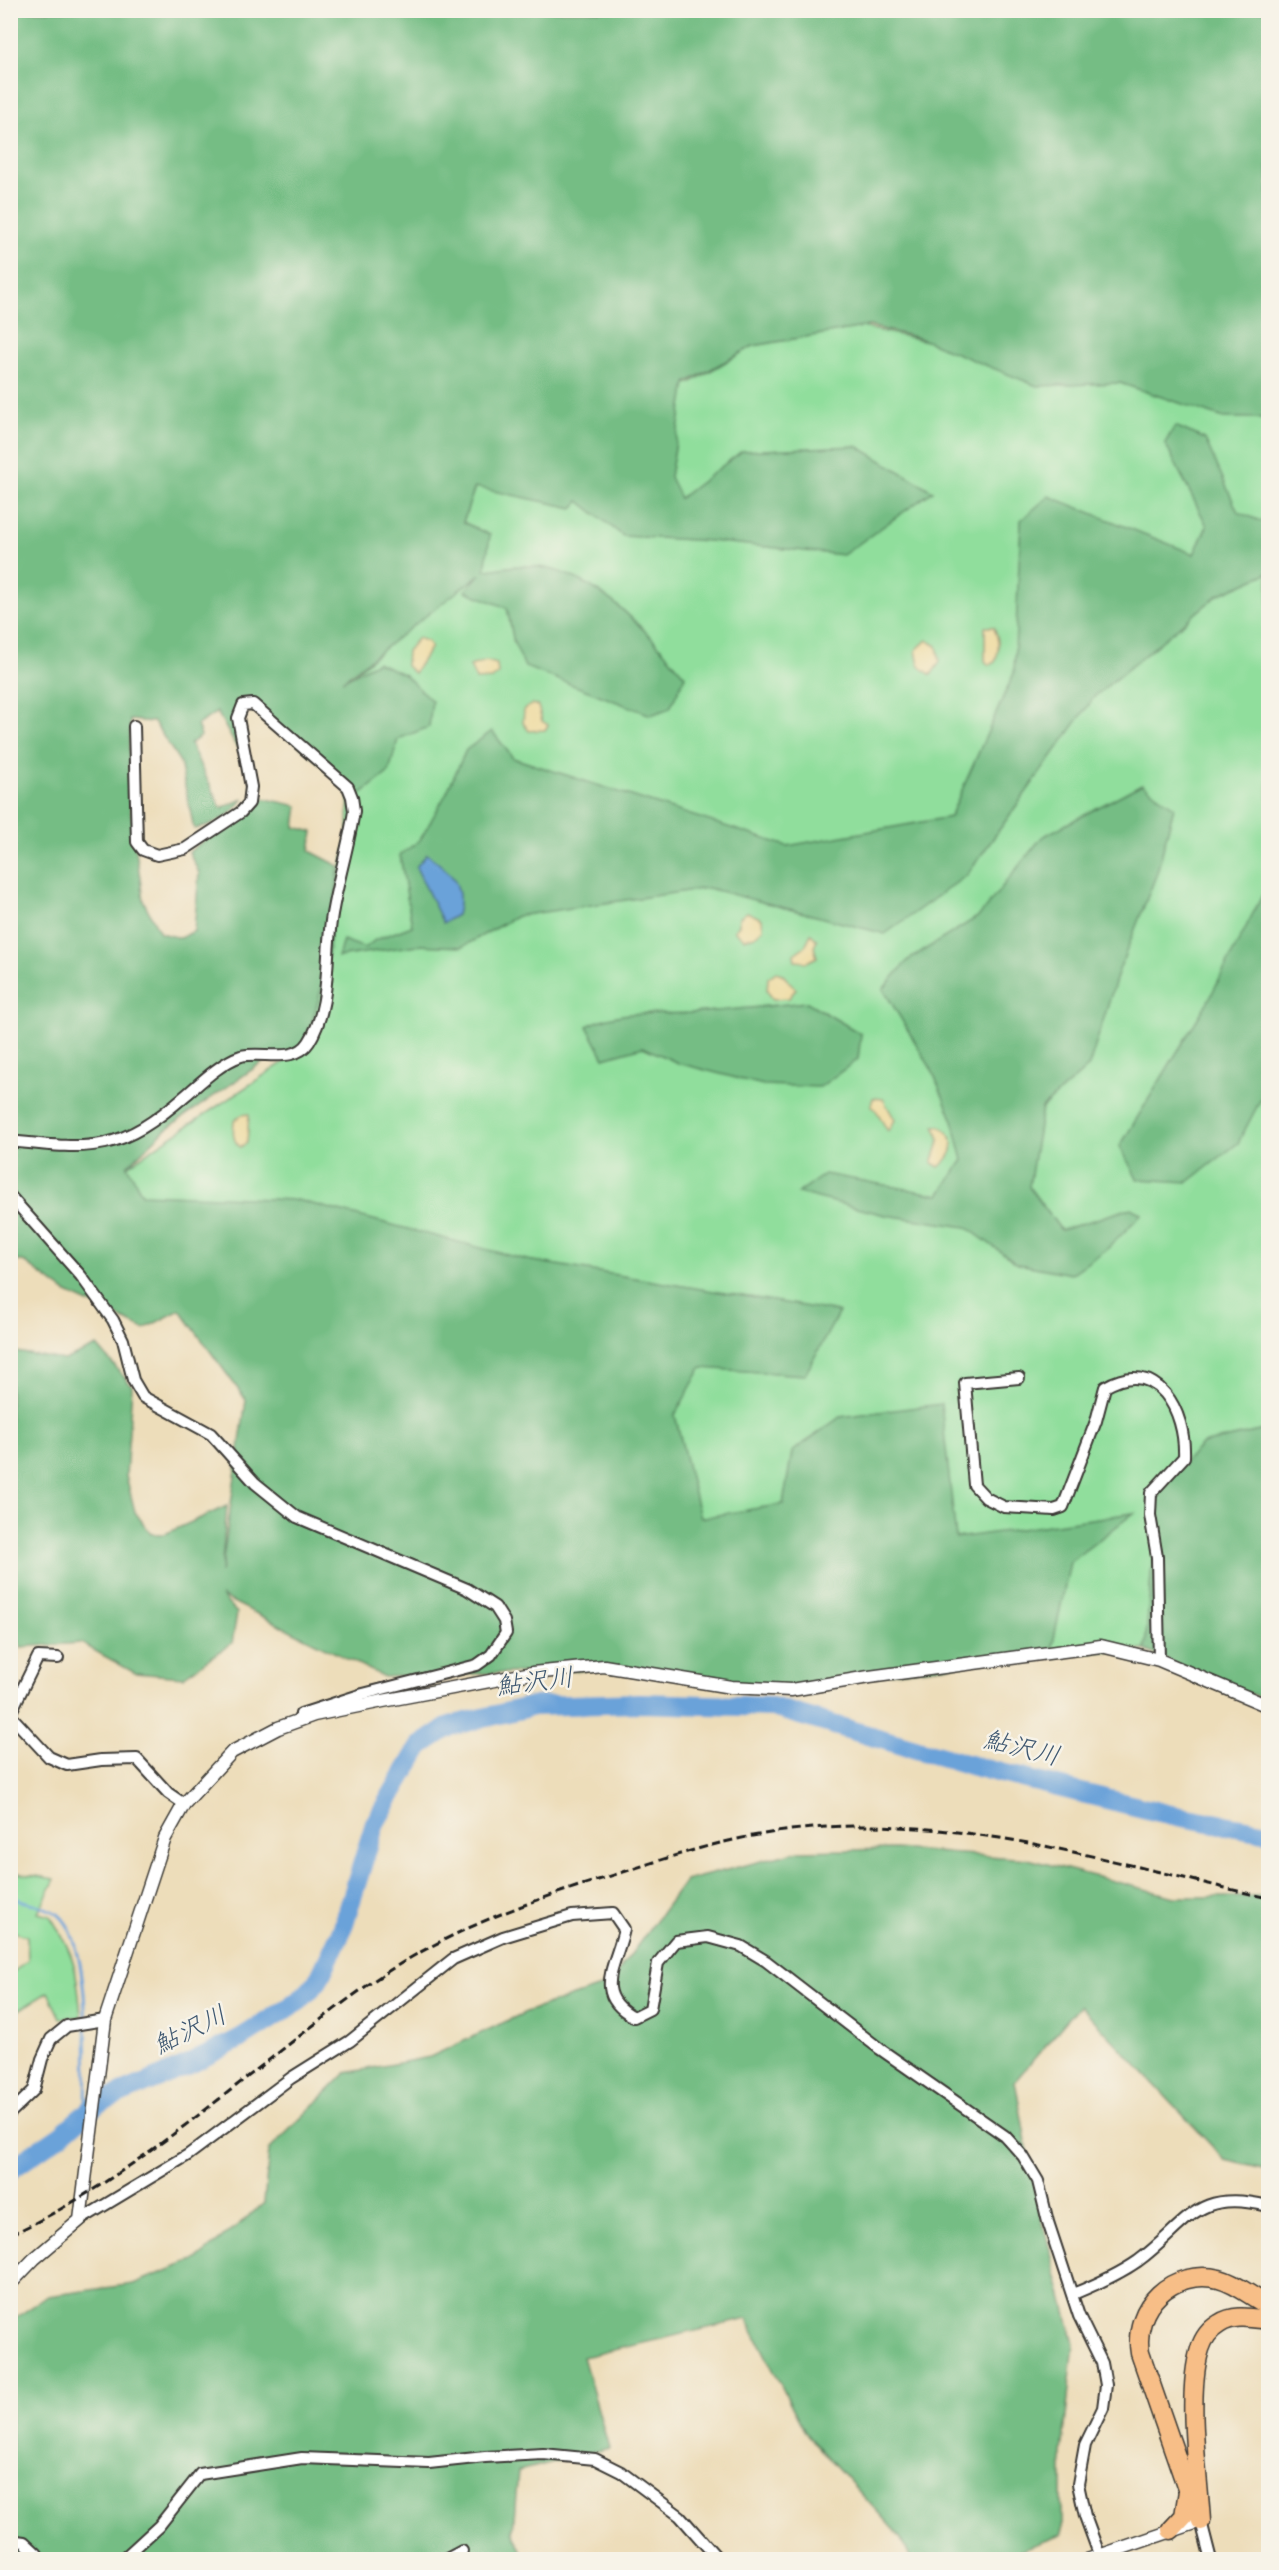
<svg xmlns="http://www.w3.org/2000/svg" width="1279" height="2570" viewBox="0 0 1279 2570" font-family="'Indie Flower','Klee One',sans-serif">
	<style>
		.green { fill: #90de9c; stroke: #567d5c; stroke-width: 1.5 }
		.forest { fill: #74bd84; stroke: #486c50; stroke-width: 1.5 }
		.sand { fill: #eeda9e; stroke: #857b5d; stroke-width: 1.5 }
		.water { fill: #6aa2d9; stroke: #435f7a; stroke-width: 1.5 }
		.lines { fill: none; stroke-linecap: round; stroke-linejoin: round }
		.stream { stroke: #6aa2d9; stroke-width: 3 }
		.river { stroke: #6aa2d9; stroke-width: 20 }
		.minor-casing { stroke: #3b3934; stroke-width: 14 }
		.tertiary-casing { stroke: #3b3934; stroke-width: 15 }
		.motorway-casing { stroke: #3b3934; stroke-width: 21 }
		.minor { stroke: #fff; stroke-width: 10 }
		.tertiary { stroke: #fff; stroke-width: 12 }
		.motorway { stroke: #f7be87; stroke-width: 18 }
		.rail { stroke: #1c1c1c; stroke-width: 3; stroke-dasharray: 9 4.5; stroke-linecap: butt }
		.labels { text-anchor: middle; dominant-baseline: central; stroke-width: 5; stroke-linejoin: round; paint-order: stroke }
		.water-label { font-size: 26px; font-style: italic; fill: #3f5871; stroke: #f7f3e8 }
	</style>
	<rect width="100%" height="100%" fill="#f7f3e8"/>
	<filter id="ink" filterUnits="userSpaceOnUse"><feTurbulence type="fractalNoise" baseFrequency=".0167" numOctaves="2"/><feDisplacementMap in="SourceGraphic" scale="12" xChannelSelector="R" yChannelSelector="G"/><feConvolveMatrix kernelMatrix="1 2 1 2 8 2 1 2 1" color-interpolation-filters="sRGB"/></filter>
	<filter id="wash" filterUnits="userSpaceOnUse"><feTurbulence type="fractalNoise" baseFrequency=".008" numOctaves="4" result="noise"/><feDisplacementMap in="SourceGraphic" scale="24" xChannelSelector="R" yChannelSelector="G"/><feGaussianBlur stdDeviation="1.35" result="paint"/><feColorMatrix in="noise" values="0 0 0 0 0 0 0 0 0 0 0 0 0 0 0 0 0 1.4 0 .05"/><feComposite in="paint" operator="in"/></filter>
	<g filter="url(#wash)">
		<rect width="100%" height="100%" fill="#edddba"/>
		<g class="green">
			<path d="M862,327L1120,383L1221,416L1268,417V1697L1145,1650L741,1665L142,1194L127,1166L299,1052L348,837L350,677L485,564L463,522L475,486L573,508L657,390L690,383L753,346Z"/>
			<path d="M11,1872L55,1879L38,1913L50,1916C76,1956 77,1971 81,2017L60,2018L48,1992L11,2015V1974L28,1960L27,1936L11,1931Z"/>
		</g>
		<g class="forest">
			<path d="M11,11H1268V418H1224L1120,383L1037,386L919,338L869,326L753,346L686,383L670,477L680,498L742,451L857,446L933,491L843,555L710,541L623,536L579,501L573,508L475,487L463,522L490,535L485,570C497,569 509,566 521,566C589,563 646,630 685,676L670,708L651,715L525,667L514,643L507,608L465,591L480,574L342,681L377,662L405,675L432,701L429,727L398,739L389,772L358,796L245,699L236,713L242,750L236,746L217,712L197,725L201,736L190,744L221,808L243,799C231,817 215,825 194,829L180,762L154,722L130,720L128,792L143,900L160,933L181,938L194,931L199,873L189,852L258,797L298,806L295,827L313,832L310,851L339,866C331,928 328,995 299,1052L273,1055L165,1130L127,1166L142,1194L297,1200L527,1260L839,1312L805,1375L701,1368L675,1415L700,1518L783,1504L792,1452L840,1417L941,1404L956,1538L1134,1513L1070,1562L1051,1653L772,1689L626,1669L384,1677L221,1596L237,1613L232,1643L183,1677L135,1673L81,1643L21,1647L10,1627V1351L64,1360L97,1346L132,1386L126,1476L135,1512L151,1534H165L227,1506L221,1573L246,1400L180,1310L144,1329L65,1292L23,1261H11Z"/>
			<path d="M1175,426L1205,439L1238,512L1268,524V573L1218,595L1095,696L967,875L885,934L708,888L517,916L462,947L417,945L338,957L343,940L365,948L375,940L412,926L400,855L420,840L446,794L466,750L492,731L513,758L787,846L950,817L1014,673L1021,520L1049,496L1194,554L1207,526L1165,443Z"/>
			<path d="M1142,784L1174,807L1157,873L1119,970L1089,1066L1042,1108L1029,1187L1061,1230L1131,1208L1142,1214L1107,1249L1071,1274L1018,1264L966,1227L885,1215L798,1193L825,1174L939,1195L963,1160L953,1121L932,1070L883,989L908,960L979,916L1042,837Z"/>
			<path d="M1268,884V1093L1263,1095L1238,1143L1188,1182L1137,1179L1120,1146L1207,1003Z"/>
			<path d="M807,1002L861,1034L858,1059L820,1087L763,1085L678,1063L643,1047L604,1058L587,1026C625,1008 651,1015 691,1013C730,1010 769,1006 807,1002Z"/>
			<path d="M1268,1429V1700L1209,1679L1145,1650L1158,1489L1202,1444Z"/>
			<path d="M895,1849L1028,1859L1175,1897H1268V2170L1225,2160L1080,2005L1015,2081L1036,2196L1074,2343L1062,2453V2535L995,2559H911L902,2539L805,2432L747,2319L583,2357L609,2448L518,2471L513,2531L525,2559L11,2560V2321L48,2296L133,2284L197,2259L264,2203L269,2150L346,2073L430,2057L526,2012L609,1984L685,1881L799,1851Z"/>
		</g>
		<g class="sand">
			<path d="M985,627H994C999,640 1000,648 995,662L989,665L985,661Z"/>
			<path d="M418,638L428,642L431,647L414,673L406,666L407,651Z"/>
			<path d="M927,640L937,646L940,662L931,675L919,666L916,650Z"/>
			<path d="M486,661L497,664L498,674L492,679L476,680L470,666Z"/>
			<path d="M532,704L538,706L542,721L548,725L545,730L529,731L523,723L524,710Z"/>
			<path d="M747,912L762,919L763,929L755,936L744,939L734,930L739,925V918Z"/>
			<path d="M811,934L817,940L814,947L817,957L807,962L795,961L794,954L805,946Z"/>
			<path d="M776,972L782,974L796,989L789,998L773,999L767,991L768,978Z"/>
			<path d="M873,1098L883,1099L895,1120L888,1131C881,1122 880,1112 871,1105Z"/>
			<path d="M249,1114L247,1143L240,1147C232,1140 233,1131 234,1121L242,1115Z"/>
			<path d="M934,1126H940C958,1139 956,1154 939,1167L932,1163L940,1139Z"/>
		</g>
		<path class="water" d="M427,854C451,872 465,884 457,915L443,923L416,867Z"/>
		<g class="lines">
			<path class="stream" d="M10,1897C22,1902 50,1907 58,1914C93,1941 86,2072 86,2115"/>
			<path class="river" d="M10,2170L61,2135L98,2103L184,2067L241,2038L299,2001L318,1981L342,1930L375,1823L420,1746L450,1726L533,1706L640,1703L772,1707L977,1767L1171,1815L1268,1833"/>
		</g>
	</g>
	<g filter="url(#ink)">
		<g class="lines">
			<defs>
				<g id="minor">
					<path d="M10,1141C95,1150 119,1153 186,1095C201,1082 222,1062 241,1056C263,1051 295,1064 309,1042C333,1004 324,951 333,909C339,876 349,844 354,811L352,797L348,787L253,704L243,705L238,718L251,787L249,803L241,812L185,849L157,855L143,850L137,842L134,726"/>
					<path d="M10,1196L81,1276L113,1320L123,1340L133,1380L143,1397L211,1434L255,1483L297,1517L467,1589L495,1607L504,1621L506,1633L491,1655L477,1665L363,1694L301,1714"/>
					<path d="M1019,1378L965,1383L974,1485L986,1498L1004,1507L1054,1510L1063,1507L1096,1421L1105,1387C1158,1356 1186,1412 1184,1457L1151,1493L1150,1515L1157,1557L1159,1660"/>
					<path d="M10,1714L38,1657L58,1658"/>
					<path d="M10,1715L49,1757L67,1765L101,1760L137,1759L168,1793L184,1804"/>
					<path d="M10,2113L34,2090L42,2059L51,2039L67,2026L105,2020"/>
					<path d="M80,2220L188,2155L291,2078L350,2041L453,1959L503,1937L572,1916L613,1913L624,1929C617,1964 591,1994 634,2017L650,2009L658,1963L676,1941L708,1937L741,1946L766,1961L880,2049L1005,2136L1023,2156L1038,2181L1048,2222L1079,2316L1102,2363L1106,2385L1103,2408L1085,2445L1078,2484L1085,2516L1099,2554"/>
					<path d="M1073,2294C1095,2285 1118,2275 1138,2261C1189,2223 1195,2188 1268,2206"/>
					<path d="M1201,2521L1211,2560"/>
					<path d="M10,2540L24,2542L37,2554V2560"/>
					<path d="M122,2560L159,2526L200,2474L302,2458L429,2463L485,2457L543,2454L595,2459L621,2472L680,2516L719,2560"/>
					<path d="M445,2560L462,2551"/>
				</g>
				<g id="tertiary">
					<path d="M10,2284L34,2259L80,2220L105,2020L165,1838L184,1804L232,1752L278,1728L314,1715L383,1701L532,1673L604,1666L731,1687L791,1690L869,1677L1101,1646L1159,1660L1268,1706"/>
					<path d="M1087,2560L1201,2521"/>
				</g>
				<g id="motorway">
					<path d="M1201,2521C1198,2473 1186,2394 1200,2349C1203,2339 1209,2330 1219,2324C1234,2314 1251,2318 1268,2320"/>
					<path d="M1171,2530L1184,2516L1188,2491L1140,2353C1132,2306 1173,2268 1219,2279C1238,2284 1251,2297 1268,2305"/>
				</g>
			</defs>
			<use href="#minor" class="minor-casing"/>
			<use href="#tertiary" class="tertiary-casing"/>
			<use href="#motorway" class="motorway-casing"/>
			<use href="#minor" class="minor"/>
			<use href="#tertiary" class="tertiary"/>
			<use href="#motorway" class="motorway"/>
			<path class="rail" d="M10,2235C141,2175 254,2065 372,1982C440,1935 520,1904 598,1880C653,1863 707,1843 764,1834C934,1805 1105,1861 1268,1898"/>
		</g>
	</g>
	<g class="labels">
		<g class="water-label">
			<text transform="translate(535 1684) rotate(-7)">鮎沢川</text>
			<text transform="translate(1021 1750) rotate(14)">鮎沢川</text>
			<text transform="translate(191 2032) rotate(-26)">鮎沢川</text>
		</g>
	</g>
	<rect width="1279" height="2570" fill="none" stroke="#f7f3e8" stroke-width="36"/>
</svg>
